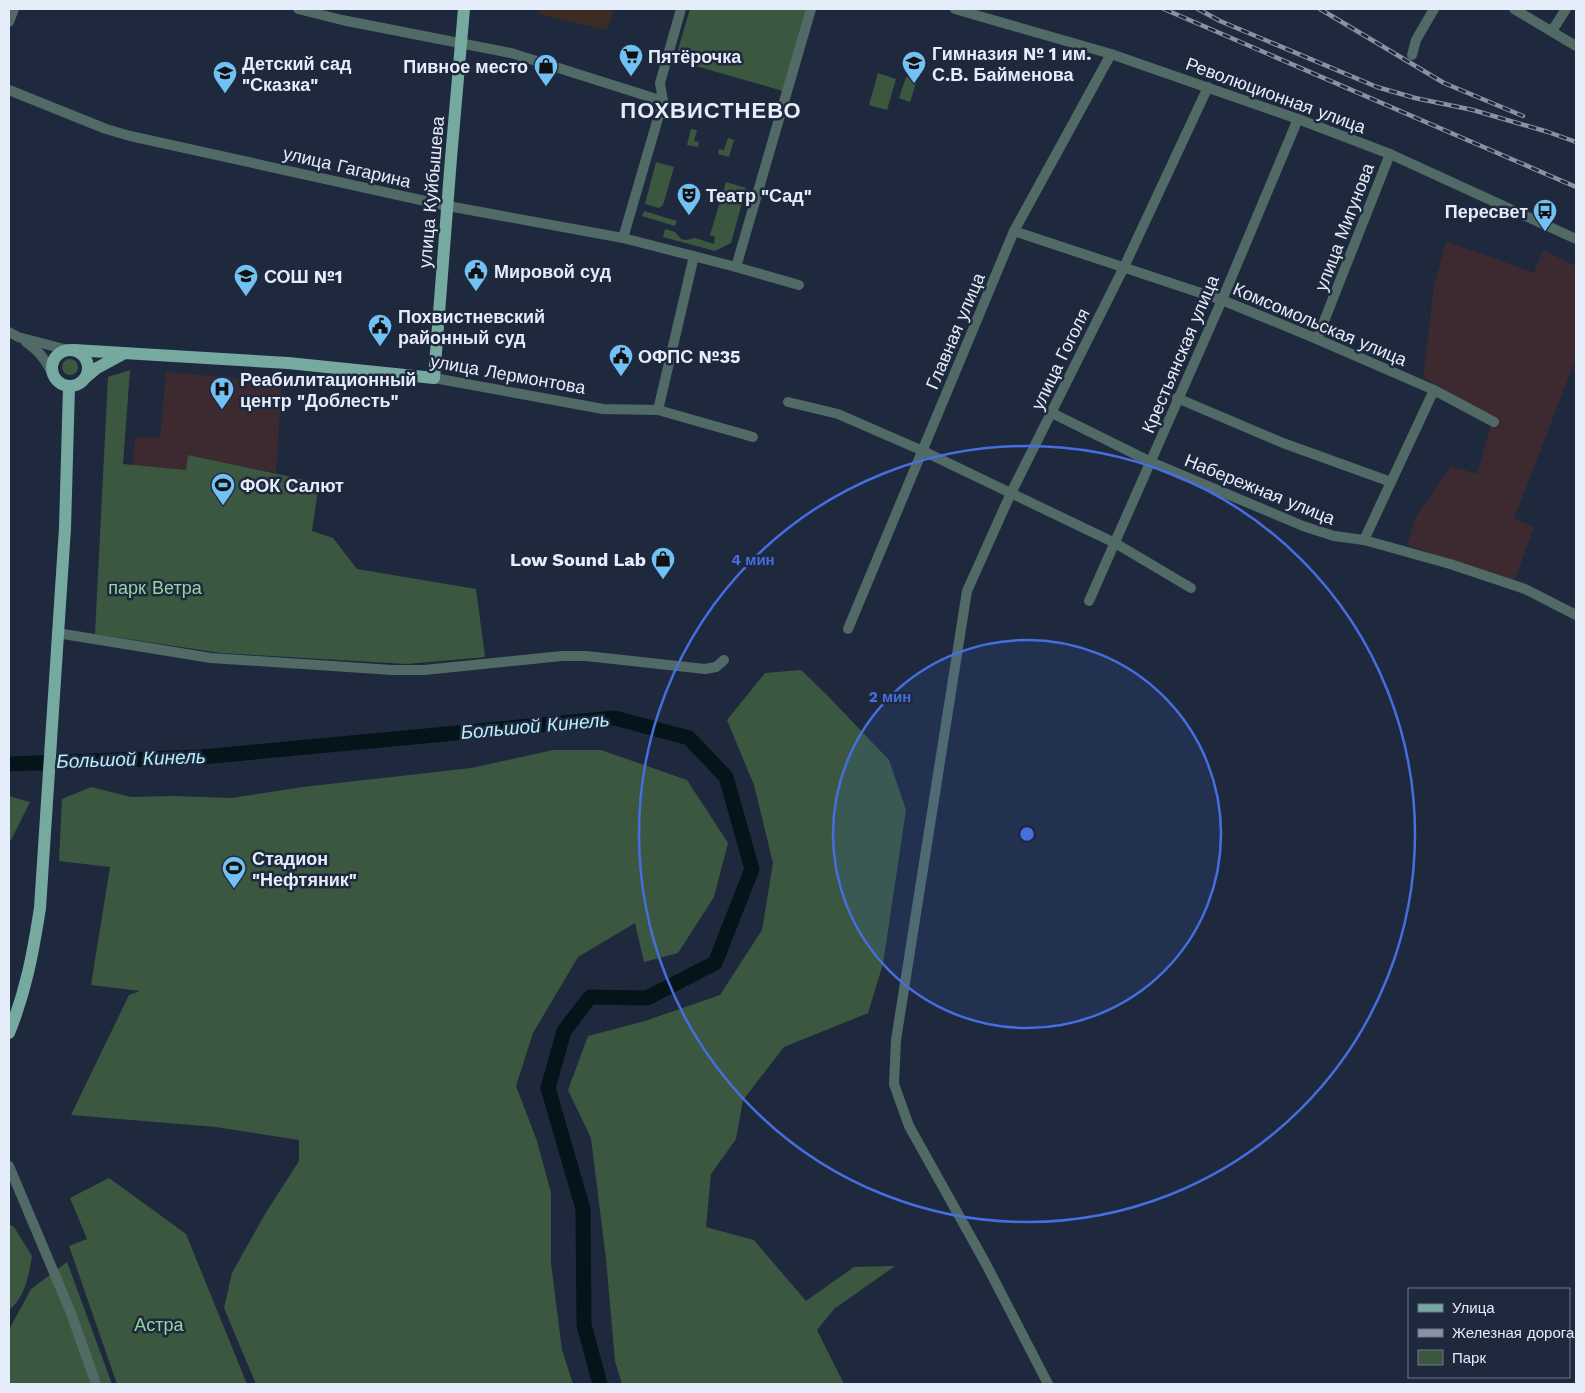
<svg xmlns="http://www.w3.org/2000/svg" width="1585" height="1393" viewBox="0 0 1585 1393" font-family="'Work Sans',sans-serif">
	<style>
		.commercial { fill: #3d2c23 }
		.medical { fill: #3d2a30 }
		.green { fill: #3b5740 }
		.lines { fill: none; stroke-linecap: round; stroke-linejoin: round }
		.river { stroke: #031519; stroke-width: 15 }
		.minor { stroke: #516a65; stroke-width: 10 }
		.major { stroke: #76aaa1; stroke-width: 12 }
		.rail-casing { stroke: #8991a2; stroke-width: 4.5 }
		.rail { stroke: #1f293d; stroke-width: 2.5; stroke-dasharray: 8; stroke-linecap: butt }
		.ring { fill: none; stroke: #456edf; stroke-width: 2.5 }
		.labels { text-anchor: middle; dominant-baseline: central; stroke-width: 5; stroke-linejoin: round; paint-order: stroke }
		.poi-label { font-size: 18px; font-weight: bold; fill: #e5ecfa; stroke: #1f293d; text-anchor: start }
		.street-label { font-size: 18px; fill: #e5ecfa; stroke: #1f293d }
		.park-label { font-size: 18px; fill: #96d4a0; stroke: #1f293d }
		.water-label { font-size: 19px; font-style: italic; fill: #b8eefb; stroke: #1f293d }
		.district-label { font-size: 22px; font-weight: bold; letter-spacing: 1px; fill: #e5ecfa; stroke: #1f293d }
		.centre { fill: #456edf; stroke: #1f293d; stroke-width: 2.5 }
		.ring-label { font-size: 15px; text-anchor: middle; font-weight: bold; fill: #456edf; stroke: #1f293d; stroke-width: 5; stroke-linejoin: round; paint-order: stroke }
	</style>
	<rect width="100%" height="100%" fill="#1f293d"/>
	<path class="commercial" d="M540,9H605L613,12L607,30L539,14Z"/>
	<g class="medical">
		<path d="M1446,241L1534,273L1543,250L1576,266V358L1514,519L1534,527L1514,582L1407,545L1416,516L1451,466L1477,474L1490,429L1491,417L1423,377L1434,287Z"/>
		<path d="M166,372L282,382L276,473L188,455L187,470L133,466L135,437L160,438Z"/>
	</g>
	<g class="green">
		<path d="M690,9H806L783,91L675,60Z"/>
		<path d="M878,73L896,79L887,110L869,105Z"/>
		<path d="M906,77L917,80L910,102L899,98Z"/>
		<path d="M691,129L697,130L694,141L699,142L698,147L687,145Z"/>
		<path d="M728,138L734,140L729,157L718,154L719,149L724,150Z"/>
		<path d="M656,162L674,167L663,205L659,208L645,204Z"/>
		<path d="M726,182L746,188L731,243L715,251L663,237L665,229L675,232L681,239L686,240L695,238L714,244L715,237L710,235Z"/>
		<path d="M644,211L677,221L675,226L642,216Z"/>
		<circle cx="70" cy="367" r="8"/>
		<path d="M130,370L123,464L186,470L188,455L319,483L312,531L333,538L357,569L476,589L485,657L407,664L221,653L95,634L108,377Z"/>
		<path d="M801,670L827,695L889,760L906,810L883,964L868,1013L784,1047L743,1100L736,1139L711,1174L706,1227L754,1240L806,1301L854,1267L895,1266L834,1309L817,1330L844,1384H622L615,1361L606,1259L591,1138L568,1090L588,1036L645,1021L720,995L762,930L773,863L754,785L727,720L765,673Z"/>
		<path d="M553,750H601L687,780L728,843L714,897L678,953L644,962L635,923L578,957L533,1033L516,1086L537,1141L551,1193V1263L562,1350L573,1384H256L224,1308L232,1273L265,1214L299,1161V1140L216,1127L71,1115L129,995L140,991L91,985L110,867L59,861L62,799L91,787L131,797L174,796L232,798L303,787L471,768Z"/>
		<path d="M9,796L30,802L11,840H9Z"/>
		<path d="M109,1178L186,1234L247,1384H117L69,1246L87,1239L70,1198Z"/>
		<path d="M9,1224L14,1227L32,1256C29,1274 25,1298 9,1310Z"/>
		<path d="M67,1262L112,1384H9V1330L31,1289Z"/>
	</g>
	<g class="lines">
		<path class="river" d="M9,764L202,757L615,718L689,738L726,777L752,869L715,963L647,998L590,997L564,1031L548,1088L583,1209L584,1325L600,1384"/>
		<g class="minor">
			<path d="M298,9L342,20L511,53L663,101"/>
			<path d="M955,9L1111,54L1298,119L1390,154L1576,239"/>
			<path d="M1514,9L1576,46"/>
			<path d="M9,22L14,9"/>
			<path d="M1552,31L1566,9"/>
			<path d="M1412,55L1416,40L1434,9"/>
			<path d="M9,90L106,129L130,136L448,206L623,238L736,267L799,285"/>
			<path d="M1014,231L1222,300L1317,339L1434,390L1494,422"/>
			<path d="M623,238L663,101L660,83L681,9"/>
			<path d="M736,267L811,9"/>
			<path d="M9,332L18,337L68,350"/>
			<path d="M1317,339L1390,154"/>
			<path d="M26,342C38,350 45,358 51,371"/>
			<path d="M434,378L603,409L658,410L753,437"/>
			<path d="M1177,398L1283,443L1391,482"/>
			<path d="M788,402L838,414L923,451L1115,543L1191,588"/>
			<path d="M658,410L694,256"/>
			<path d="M1052,413L1151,462L1303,526L1334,536L1364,540L1450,564L1525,589L1576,615"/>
			<path d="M1364,540L1434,390"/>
			<path d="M1089,601L1222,300L1298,119"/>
			<path d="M848,629L1014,231L1111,54"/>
			<path d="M57,633L211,658L392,670H424L562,656H586L705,669L716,667L724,660"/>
			<path d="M9,1166L71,1313L96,1384"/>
			<path d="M1048,1384L986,1264L909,1126L894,1084L896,1040L967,591L1011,493L1124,267L1208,87"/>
		</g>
		<g class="major">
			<circle cx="70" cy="368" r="18"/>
			<path d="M74,350L288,363L434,378L451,158L464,9"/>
			<path d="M85,378L97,368L123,354"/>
			<path d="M9,1033C26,991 33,953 40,908L65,528L69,387"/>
		</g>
		<defs>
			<g id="rail">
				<path d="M1164,9L1576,187"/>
				<path d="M1198,9L1220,21L1377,87L1415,98L1473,110L1548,132L1576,142"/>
				<path d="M1320,9L1444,83L1523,116"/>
			</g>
		</defs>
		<use href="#rail" class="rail-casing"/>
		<use href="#rail" class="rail"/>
	</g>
	<circle cx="1027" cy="834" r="194" fill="#456edf" fill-opacity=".12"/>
	<g class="ring">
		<circle cx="1027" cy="834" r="194"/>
		<circle cx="1027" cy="834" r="388"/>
	</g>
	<defs>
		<symbol id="supermarket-pin" viewBox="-11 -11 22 30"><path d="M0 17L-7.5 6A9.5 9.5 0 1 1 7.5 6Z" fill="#72c1f5" stroke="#1f293d"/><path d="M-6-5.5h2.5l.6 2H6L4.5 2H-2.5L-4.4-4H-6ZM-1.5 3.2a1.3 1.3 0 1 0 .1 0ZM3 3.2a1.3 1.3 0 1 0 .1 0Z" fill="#111"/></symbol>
		<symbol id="school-pin" viewBox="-11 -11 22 30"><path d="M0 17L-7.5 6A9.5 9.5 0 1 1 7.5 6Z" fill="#72c1f5" stroke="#1f293d"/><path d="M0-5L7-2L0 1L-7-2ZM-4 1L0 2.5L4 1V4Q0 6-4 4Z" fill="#111"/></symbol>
		<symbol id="shop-pin" viewBox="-11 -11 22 30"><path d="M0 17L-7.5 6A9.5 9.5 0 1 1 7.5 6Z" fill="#72c1f5" stroke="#1f293d"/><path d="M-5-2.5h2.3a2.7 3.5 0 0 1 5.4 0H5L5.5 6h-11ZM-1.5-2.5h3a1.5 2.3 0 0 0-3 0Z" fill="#111"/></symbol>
		<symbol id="theatre-pin" viewBox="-11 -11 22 30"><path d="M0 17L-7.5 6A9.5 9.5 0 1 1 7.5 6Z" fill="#72c1f5" stroke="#1f293d"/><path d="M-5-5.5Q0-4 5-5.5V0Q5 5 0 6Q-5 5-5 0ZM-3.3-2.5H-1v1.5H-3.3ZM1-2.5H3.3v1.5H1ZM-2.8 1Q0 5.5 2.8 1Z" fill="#111"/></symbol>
		<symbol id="bus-pin" viewBox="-11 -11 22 30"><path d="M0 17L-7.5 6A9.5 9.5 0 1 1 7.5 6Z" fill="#72c1f5" stroke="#1f293d"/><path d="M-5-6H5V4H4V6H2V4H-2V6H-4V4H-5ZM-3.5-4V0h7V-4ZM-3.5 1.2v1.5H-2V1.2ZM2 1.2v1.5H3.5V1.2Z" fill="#111"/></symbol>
		<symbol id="civic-pin" viewBox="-11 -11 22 30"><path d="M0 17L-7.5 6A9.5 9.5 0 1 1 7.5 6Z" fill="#72c1f5" stroke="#1f293d"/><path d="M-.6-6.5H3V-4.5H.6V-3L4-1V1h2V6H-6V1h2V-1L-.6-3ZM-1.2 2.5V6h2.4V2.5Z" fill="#111"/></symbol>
		<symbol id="hospital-pin" viewBox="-11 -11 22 30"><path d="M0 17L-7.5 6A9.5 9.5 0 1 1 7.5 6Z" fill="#72c1f5" stroke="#1f293d"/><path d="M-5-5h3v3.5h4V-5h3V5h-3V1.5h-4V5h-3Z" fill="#111"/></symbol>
		<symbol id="stadium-pin" viewBox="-11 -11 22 30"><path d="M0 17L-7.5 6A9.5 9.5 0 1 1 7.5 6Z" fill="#72c1f5" stroke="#1f293d"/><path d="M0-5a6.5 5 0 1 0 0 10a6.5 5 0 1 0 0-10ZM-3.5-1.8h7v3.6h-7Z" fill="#111"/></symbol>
	</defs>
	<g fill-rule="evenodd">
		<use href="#supermarket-pin" x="617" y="42" width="28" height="38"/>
		<use href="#school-pin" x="900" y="49" width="28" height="38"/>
		<use href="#shop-pin" x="532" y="52" width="28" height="38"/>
		<use href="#school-pin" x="211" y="59" width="28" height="38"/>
		<use href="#theatre-pin" x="675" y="181" width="28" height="38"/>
		<use href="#bus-pin" x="1531" y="197" width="28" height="38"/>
		<use href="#civic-pin" x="462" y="257" width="28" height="38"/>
		<use href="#school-pin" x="232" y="262" width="28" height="38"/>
		<use href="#civic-pin" x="366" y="312" width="28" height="38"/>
		<use href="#civic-pin" x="607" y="342" width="28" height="38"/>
		<use href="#hospital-pin" x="208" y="375" width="28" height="38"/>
		<use href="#stadium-pin" x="209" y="471" width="28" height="38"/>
		<use href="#shop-pin" x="649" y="545" width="28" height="38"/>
		<use href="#stadium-pin" x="220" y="854" width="28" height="38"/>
	</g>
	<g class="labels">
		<g class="poi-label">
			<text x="932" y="53">Гимназия № 1 им.<tspan x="932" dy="21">С.В. Байменова</tspan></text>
			<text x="648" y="56">Пятёрочка</text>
			<text x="242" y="63">Детский сад<tspan x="242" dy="21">"Сказка"</tspan></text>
			<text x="528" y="66" text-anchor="end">Пивное место</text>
			<text x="706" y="195">Театр "Сад"</text>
			<text x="1528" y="211" text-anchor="end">Пересвет</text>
			<text x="494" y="271">Мировой суд</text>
			<text x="264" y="276">СОШ №1</text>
			<text x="398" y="316">Похвистневский<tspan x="398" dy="21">районный суд</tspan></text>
			<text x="638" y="356">ОФПС №35</text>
			<text x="240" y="379">Реабилитационный<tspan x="240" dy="21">центр "Доблесть"</tspan></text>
			<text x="240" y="485">ФОК Салют</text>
			<text x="646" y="559" text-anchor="end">Low Sound Lab</text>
			<text x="252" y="858">Стадион<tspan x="252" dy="21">"Нефтяник"</tspan></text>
		</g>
		<g class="street-label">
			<text transform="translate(1276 95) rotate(20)">Революционная улица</text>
			<text transform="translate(347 167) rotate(13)">улица Гагарина</text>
			<text transform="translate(431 192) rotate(-85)">улица Куйбышева</text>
			<text transform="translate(1344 227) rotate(-69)">улица Мигунова</text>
			<text transform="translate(1320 324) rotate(23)">Комсомольская улица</text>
			<text transform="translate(955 331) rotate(-67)">Главная улица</text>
			<text transform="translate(1180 354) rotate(-67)">Крестьянская улица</text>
			<text transform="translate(1060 359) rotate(-64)">улица Гоголя</text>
			<text transform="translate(508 374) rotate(10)">улица Лермонтова</text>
			<text transform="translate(1260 489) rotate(22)">Набережная улица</text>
		</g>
		<g class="park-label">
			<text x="155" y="587">парк Ветра</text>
			<text x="159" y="1324">Астра</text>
		</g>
		<g class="water-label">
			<text transform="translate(535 726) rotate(-5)">Большой Кинель</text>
			<text transform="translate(131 759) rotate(-2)">Большой Кинель</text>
		</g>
		<g class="district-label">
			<text x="711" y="110">ПОХВИСТНЕВО</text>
		</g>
	</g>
	<circle cx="1027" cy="834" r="8" class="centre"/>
	<g class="ring-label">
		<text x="753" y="565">4 мин</text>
		<text x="890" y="702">2 мин</text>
	</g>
	<rect width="1585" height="1393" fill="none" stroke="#e5ecfa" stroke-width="20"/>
	<rect x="1408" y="1288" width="162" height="90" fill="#1f293d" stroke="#6e7789"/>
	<rect x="1418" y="1304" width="25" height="8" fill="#76aaa1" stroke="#6e7789"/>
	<text x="1452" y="1313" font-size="15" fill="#e5ecfa">Улица</text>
	<rect x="1418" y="1329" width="25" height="8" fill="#8991a2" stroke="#6e7789"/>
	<text x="1452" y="1338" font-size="15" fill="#e5ecfa">Железная дорога</text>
	<rect x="1418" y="1350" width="25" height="15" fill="#3b5740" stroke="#6e7789"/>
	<text x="1452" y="1363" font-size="15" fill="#e5ecfa">Парк</text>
</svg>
